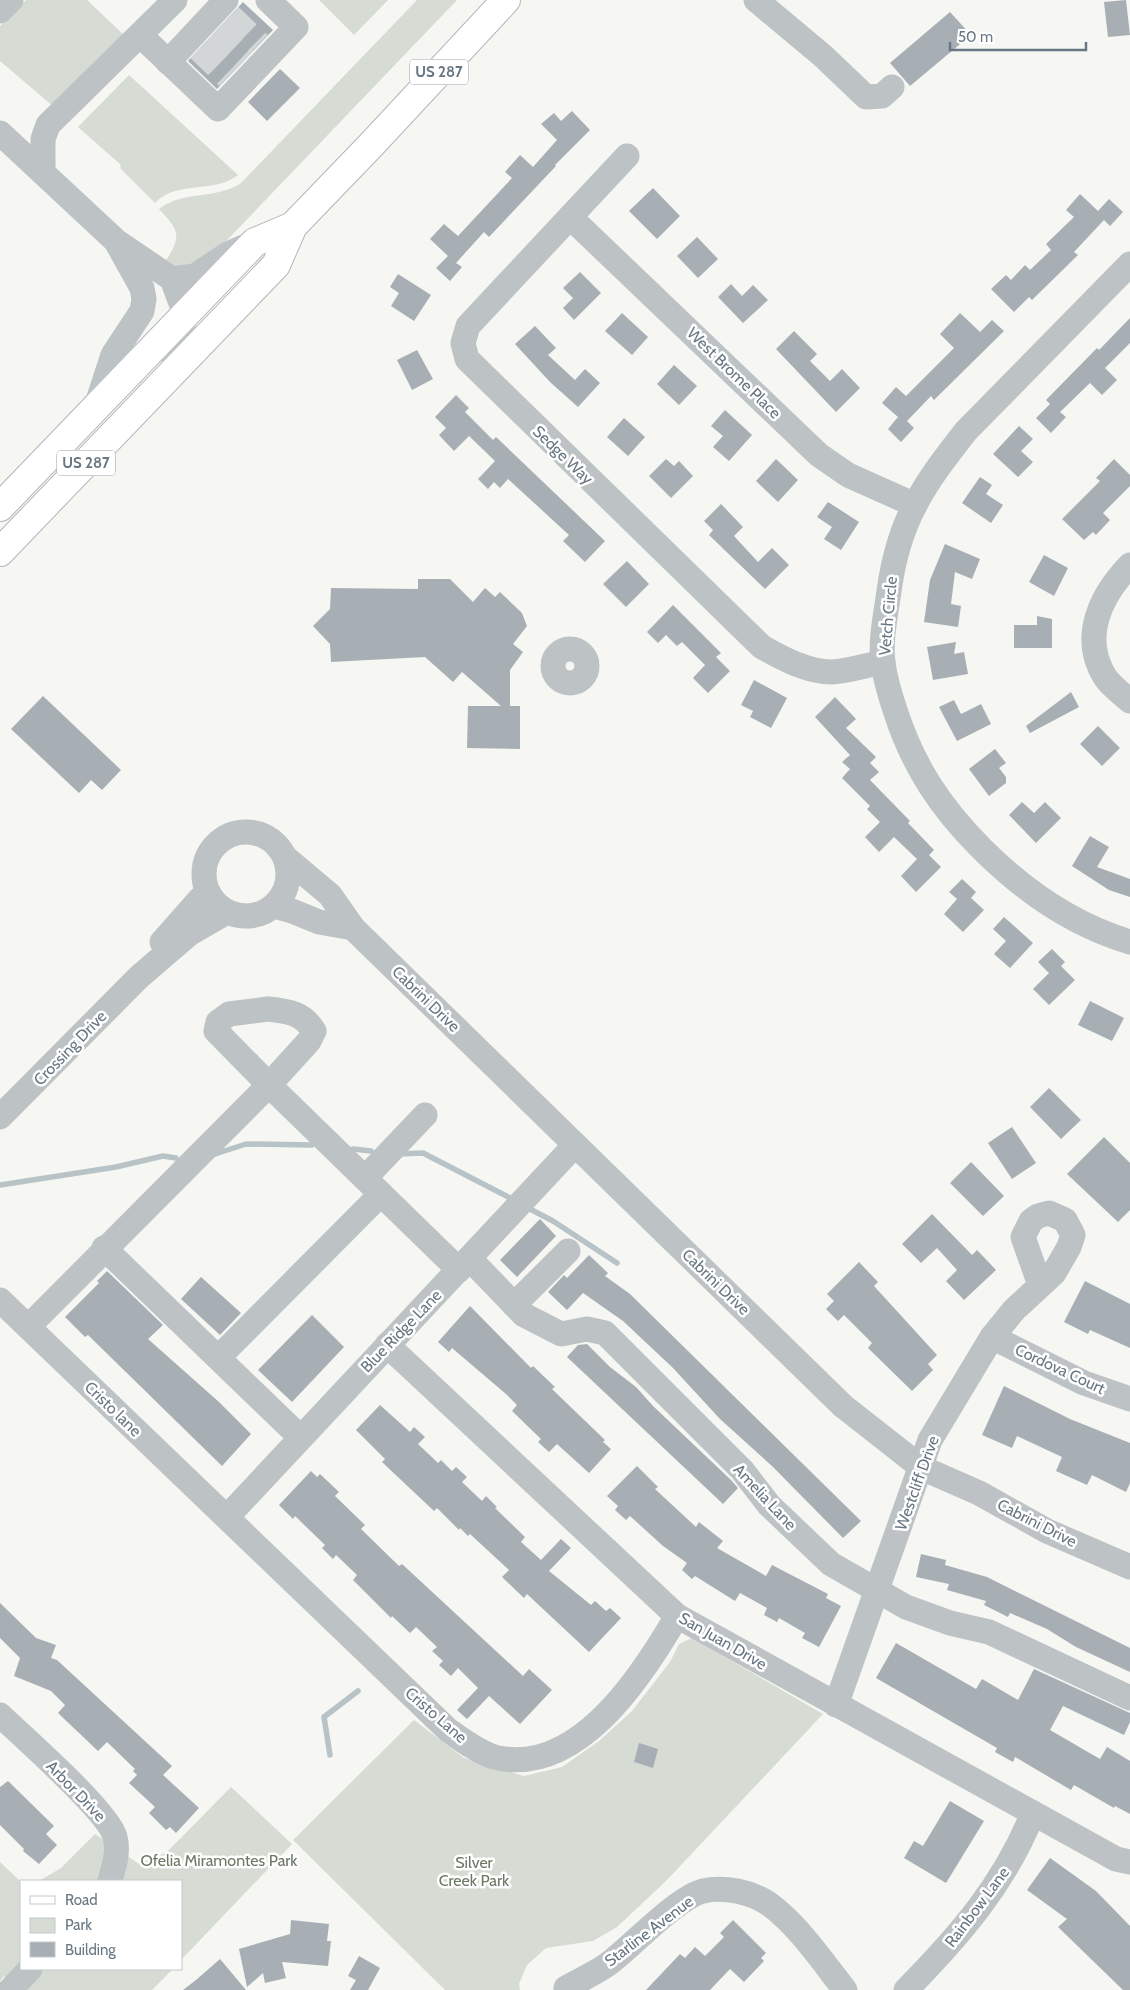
<svg xmlns="http://www.w3.org/2000/svg" width="1130" height="1990" viewBox="0 0 1130 1990" font-family="Cabin,sans-serif">
	<style>
		.green { fill: #d6dbd3 }
		.lines { fill: none; stroke-linecap: round; stroke-linejoin: round }
		.stream { stroke: #b7c3c7; stroke-width: 5.5 }
		.building { fill: #a7afb4 }
		.minor-tunnel { stroke: #d2d6d7; stroke-width: 25; stroke-dasharray: 25 12; stroke-linecap: butt }
		.major-casing { stroke: #b1b6ba; stroke-width: 30 }
		.minor { stroke: #bdc2c5; stroke-width: 25 }
		.major { stroke: #fff; stroke-width: 28 }
		.labels { text-anchor: middle; dominant-baseline: central; stroke-width: 5; stroke-linejoin: round; paint-order: stroke }
		.shield { fill: #fff; stroke: #95a0a8; stroke-width: 1 }
		.shield-label { font-size: 15px; font-weight: bold; fill: #677783 }
		.street-label { font-size: 16px; fill: #677783; stroke: #fff }
		.park-label { font-size: 16px; fill: #6a7a65; stroke: #fff }
	</style>
	<rect width="100%" height="100%" fill="#f6f6f3"/>
	<g class="green">
		<path d="M26,0H87L125,36L53,106L0,61V26Z"/>
		<path d="M319,0H388L354,35Z"/>
		<path d="M417,0H457L210,258L174,269L165,262C181,237 181,232 159,209C183,190 216,200 241,183Z"/>
		<path d="M129,75L238,175C214,194 176,180 155,203L121,169L120,164L78,127Z"/>
		<path d="M692,1638L823,1714L666,1881L617,1927L593,1941L546,1948L527,1965L519,1984L520,1990H445L293,1840L414,1720L464,1758L524,1776L562,1767L599,1741L632,1711L670,1662L679,1644Z"/>
		<path d="M231,1787L292,1844L181,1960V1881H39L61,1868L95,1834L139,1864L167,1852Z"/>
		<path d="M0,1862L21,1882V1969H173L152,1990H19L4,1976L0,1981Z"/>
	</g>
	<g class="lines">
		<g class="stream">
			<path d="M353,1149L371,1151"/>
			<path d="M398,1154L423,1153L512,1199"/>
			<path d="M212,1155L246,1144L312,1145"/>
			<path d="M0,1185L116,1167L163,1156L176,1158"/>
			<path d="M528,1208L553,1221L617,1263"/>
			<path d="M330,1755L324,1717L358,1691"/>
		</g>
	</g>
	<g class="building">
		<path d="M1126,0L1130,35L1108,37L1104,2Z"/>
		<path d="M243,2L273,30L217,89L188,61Z"/>
		<path d="M950,12L971,35L910,86L890,63Z"/>
		<path d="M280,69L300,88L267,121L248,102Z"/>
		<path d="M572,111L590,130L555,165L556,166L489,237L484,232L456,263L462,267L450,281L436,268L448,256L430,239L444,224L458,236L512,178L505,172L520,155L533,167L557,140L541,124L554,113L561,121Z"/>
		<path d="M653,188L680,216L657,239L629,211Z"/>
		<path d="M1080,194L1098,211L1109,199L1123,212L1110,226L1104,220L1074,252L1078,255L1032,300L1029,297L1014,312L991,289L1006,275L1011,280L1025,265L1030,270L1051,250L1046,244L1074,217L1066,210Z"/>
		<path d="M697,237L718,259L698,278L677,256Z"/>
		<path d="M580,272L601,293L574,320L563,308L573,298L563,288Z"/>
		<path d="M398,274L431,295L414,321L391,306L399,293L390,287Z"/>
		<path d="M731,284L742,296L753,285L768,300L743,323L718,297Z"/>
		<path d="M622,313L648,337L632,355L605,331Z"/>
		<path d="M960,313L980,332L992,320L1004,331L934,400L931,396L907,421L914,428L901,442L888,429L898,417L882,403L896,387L906,396L954,348L940,334Z"/>
		<path d="M1130,318V343L1105,368L1117,380L1102,395L1090,383L1060,412L1066,417L1051,433L1036,418L1050,404L1046,400L1097,348L1099,350Z"/>
		<path d="M535,326L556,348L548,355L575,380L585,369L600,383L578,407L550,382L515,344Z"/>
		<path d="M794,331L817,354L810,361L830,381L842,369L860,388L836,412L776,349Z"/>
		<path d="M417,350L433,379L412,390L397,360Z"/>
		<path d="M674,365L697,386L679,405L657,384Z"/>
		<path d="M456,395L469,408L465,412L493,440L496,437L605,541L585,562L563,541L569,535L508,479L500,488L494,482L488,489L478,479L495,461L469,436L454,451L439,435L446,428L435,417Z"/>
		<path d="M725,410L752,435L729,461L713,447L723,436L711,426Z"/>
		<path d="M624,418L645,437L628,456L607,437Z"/>
		<path d="M1019,426L1033,439L1021,451L1033,462L1018,477L993,454Z"/>
		<path d="M666,459L674,466L679,461L693,476L671,498L649,476Z"/>
		<path d="M776,459L798,480L778,502L756,481Z"/>
		<path d="M1114,459L1130,475V486L1103,513L1110,520L1096,535L1093,532L1084,540L1062,519L1100,481L1096,478Z"/>
		<path d="M980,477L992,485L986,494L1003,505L991,523L962,503Z"/>
		<path d="M828,502L859,522L841,550L824,539L832,527L817,517Z"/>
		<path d="M721,504L743,527L734,536L758,562L772,548L789,565L765,589L709,535L713,530L704,521Z"/>
		<path d="M945,544L980,559L972,579L955,572L951,604L961,606L958,627L924,622L930,580Z"/>
		<path d="M1044,555L1068,568L1054,596L1029,582Z"/>
		<path d="M627,561L649,584L626,607L603,584Z"/>
		<path d="M418,579H450L473,602L485,588L495,597L500,592L522,613L527,626L513,644L523,652L510,670V706H520V749L467,748L468,706H501L462,672L453,682L425,657L331,662L330,644L313,626L330,609L331,588L418,589Z"/>
		<path d="M673,605L721,653L716,657L730,671L708,693L693,678L705,665L682,642L677,646L666,635L658,643L647,632Z"/>
		<path d="M1037,616L1052,619V648H1014V625H1037Z"/>
		<path d="M956,642L954,654L964,652L968,674L933,680L927,647Z"/>
		<path d="M754,680L787,698L771,728L750,717L753,711L741,705Z"/>
		<path d="M1071,692L1079,707L1030,733L1026,726Z"/>
		<path d="M43,696L121,770L102,790L91,780L79,793L11,729Z"/>
		<path d="M835,697L856,719L846,728L876,757L870,763L879,772L870,780L910,821L908,823L934,850L929,855L941,867L916,892L901,876L917,859L894,837L879,852L865,837L880,822L867,809L870,806L842,778L850,769L842,762L850,755L815,717Z"/>
		<path d="M954,700L961,714L981,704L991,724L957,741L939,707Z"/>
		<path d="M1098,726L1120,748L1102,766L1080,744Z"/>
		<path d="M995,749L1006,763L999,768L1006,777V783L989,796L969,769Z"/>
		<path d="M1022,802L1034,813L1045,802L1061,818L1036,843L1009,815Z"/>
		<path d="M1090,836L1109,847L1097,867L1130,879V897L1109,890L1072,866Z"/>
		<path d="M962,879L976,892L971,898L984,910L963,932L944,914L957,899L949,892Z"/>
		<path d="M1004,917L1033,943L1010,968L994,954L1006,941L993,929Z"/>
		<path d="M1052,949L1065,962L1061,966L1075,980L1049,1005L1033,989L1049,973L1038,962Z"/>
		<path d="M1090,1001L1124,1018L1112,1041L1078,1025Z"/>
		<path d="M1049,1088L1081,1120L1061,1139L1030,1107Z"/>
		<path d="M1012,1127L1036,1163L1012,1179L988,1143Z"/>
		<path d="M1104,1137L1130,1163V1210L1118,1222L1067,1174Z"/>
		<path d="M971,1162L1004,1196L983,1216L950,1183Z"/>
		<path d="M932,1214L972,1255L977,1250L996,1270L964,1300L946,1281L957,1270L937,1248L921,1263L902,1244Z"/>
		<path d="M540,1219L556,1236L517,1277L500,1260Z"/>
		<path d="M589,1255L608,1273L605,1276L630,1294L861,1521L843,1538L773,1467L720,1419L673,1368L623,1321L583,1293L567,1310L548,1292L564,1275L567,1278Z"/>
		<path d="M859,1262L878,1282L874,1286L937,1355L928,1364L933,1370L912,1391L868,1348L872,1343L844,1315L838,1321L826,1309L834,1301L827,1294Z"/>
		<path d="M107,1271L163,1325L148,1339L219,1402L251,1434L222,1466L88,1335L85,1337L65,1317L99,1283L97,1281Z"/>
		<path d="M201,1277L241,1313L220,1335L181,1299Z"/>
		<path d="M1085,1281L1130,1304V1348L1090,1330L1088,1334L1064,1322Z"/>
		<path d="M470,1306L531,1368L533,1366L555,1387L552,1389L605,1440L603,1442L611,1449L589,1473L557,1444L549,1452L538,1442L541,1439L512,1411L517,1405L506,1394L452,1348L449,1352L438,1342Z"/>
		<path d="M312,1315L344,1347L292,1402L258,1370Z"/>
		<path d="M587,1344L610,1367L636,1387L653,1406L731,1480L738,1488L723,1504L567,1357L578,1345Z"/>
		<path d="M1004,1386L1070,1419L1130,1443V1483L1126,1492L1092,1475L1087,1485L1056,1471L1062,1457L1017,1436L1012,1448L982,1435Z"/>
		<path d="M380,1405L410,1432L414,1427L425,1437L418,1444L438,1463L441,1460L452,1471L456,1467L467,1477L462,1482L482,1501L486,1496L497,1507L495,1508L525,1537L521,1542L541,1560L561,1539L571,1548L549,1571L591,1605L595,1601L606,1611L610,1608L621,1618L589,1652L527,1594L524,1598L502,1577L509,1570L470,1534L468,1536L460,1528L459,1530L437,1508L434,1511L382,1462L385,1459L356,1430Z"/>
		<path d="M637,1466L658,1487L655,1489L696,1527L699,1522L723,1541L717,1548L766,1576L772,1565L828,1594L826,1598L841,1606L819,1647L802,1638L805,1633L779,1618L777,1622L764,1615L767,1608L740,1593L735,1601L695,1576L692,1579L682,1570L687,1563L663,1546L630,1516L626,1520L615,1510L618,1506L607,1496Z"/>
		<path d="M311,1471L317,1477L320,1474L339,1492L335,1496L365,1525L361,1529L399,1566L402,1564L523,1676L529,1669L552,1690L520,1724L489,1696L467,1719L457,1710L478,1688L458,1668L451,1676L439,1665L443,1661L432,1651L437,1647L416,1627L410,1633L392,1616L391,1618L353,1580L357,1575L336,1555L333,1559L322,1548L325,1545L295,1516L293,1519L279,1505Z"/>
		<path d="M921,1554L946,1560L945,1565L987,1577L1130,1648V1672L1076,1647L1047,1629L1010,1613L1008,1617L984,1605L986,1601L947,1590L949,1584L916,1577Z"/>
		<path d="M0,1603L36,1638L56,1645L51,1658L57,1660L172,1766L163,1775L199,1808L176,1833L170,1827L166,1830L149,1813L155,1807L129,1783L137,1775L133,1771L135,1769L107,1742L98,1751L58,1713L65,1705L51,1691L14,1676L20,1658L0,1638Z"/>
		<path d="M896,1643L976,1689L982,1679L1018,1700L1034,1669L1130,1713V1722L1124,1735L1063,1706L1050,1730L1100,1759L1107,1747L1130,1761V1814L1115,1806L1114,1808L1074,1785L1071,1790L1015,1757L1013,1762L995,1752L997,1748L876,1678Z"/>
		<path d="M639,1743L658,1749L653,1768L634,1762Z"/>
		<path d="M8,1781L54,1826L46,1834L57,1845L39,1864L23,1851L24,1849L0,1825V1787Z"/>
		<path d="M950,1801L984,1821L946,1883L904,1858L914,1841L923,1846Z"/>
		<path d="M1050,1858L1096,1891L1130,1926V1990H1123L1058,1927L1067,1919L1027,1890Z"/>
		<path d="M291,1920L329,1924L327,1941H331L328,1966L282,1962L286,1978L265,1983L263,1973L247,1987L239,1949L290,1934Z"/>
		<path d="M733,1920L766,1953L761,1958L764,1961L744,1982L730,1969L710,1990H646L680,1954L685,1958L695,1947L705,1956L724,1937L720,1933Z"/>
		<path d="M359,1956L380,1968L368,1990H350L356,1980L348,1976Z"/>
		<path d="M220,1959L246,1990H183L196,1980Z"/>
	</g>
	<g class="lines">
		<g class="minor-tunnel">
			<path d="M230,16L259,44"/>
			<path d="M215,32L245,60"/>
			<path d="M199,49L228,77"/>
		</g>
		<defs>
			<g id="major">
				<path d="M0,507L255,242L293,226"/>
				<path d="M0,552L276,265L293,226L372,144L506,0"/>
			</g>
		</defs>
		<use href="#major" class="major-casing"/>
		<g class="minor">
			<path d="M756,0L823,56L866,97L882,96L892,87"/>
			<path d="M0,11L11,0"/>
			<path d="M140,35L218,109L296,27L268,0"/>
			<path d="M168,62L226,0"/>
			<path d="M0,133L116,241L172,279L185,314L180,343L171,374"/>
			<path d="M627,156L468,326L463,343L467,359L762,647C784,659 807,672 832,672C849,671 867,665 883,662"/>
			<path d="M43,173V139L48,125L175,0"/>
			<path d="M570,217L819,455L848,475L915,505"/>
			<path d="M1130,264L966,431C948,454 929,478 915,505C901,531 893,562 889,591C886,614 880,640 883,663C885,678 890,695 895,710C913,766 940,807 982,849C1024,891 1073,925 1130,942"/>
			<path d="M172,279L195,276L228,254L246,246"/>
			<path d="M96,407L113,355L142,311L144,299L142,288L117,243"/>
			<path d="M1130,565C1101,595 1080,637 1105,677C1111,686 1122,694 1130,701"/>
			<circle cx="570" cy="666" r="17"/>
			<circle cx="246" cy="874" r="42"/>
			<path d="M286,858L330,895L353,928L843,1406L922,1468L979,1493L1047,1531L1130,1567"/>
			<path d="M274,906L292,911L319,922L353,928"/>
			<path d="M162,942L200,899L209,894"/>
			<path d="M268,1009C288,1011 303,1013 314,1031L309,1041L269,1085L216,1031L218,1022L229,1014Z"/>
			<path d="M0,1117L139,977L189,934L227,912"/>
			<path d="M365,1178L425,1115"/>
			<path d="M104,1248L300,1437"/>
			<path d="M470,1259L524,1315L561,1334L587,1329L605,1333L742,1470L769,1505L831,1564L906,1607L950,1623L989,1632L1130,1698"/>
			<path d="M0,1300L448,1730C462,1740 478,1752 494,1757C577,1778 642,1676 677,1616"/>
			<path d="M514,1305L568,1251"/>
			<path d="M28,1327L269,1085L459,1270"/>
			<path d="M992,1337L1084,1383L1130,1399"/>
			<path d="M387,1345L677,1616L1116,1859L1130,1862"/>
			<path d="M218,1358L381,1194"/>
			<path d="M227,1517L575,1145"/>
			<path d="M836,1705L930,1440L992,1337L1014,1310L1054,1273L1069,1247L1073,1235L1065,1220L1049,1213L1038,1216L1031,1221L1023,1237L1040,1285"/>
			<path d="M0,1715C23,1737 109,1812 115,1837C119,1852 114,1866 110,1881"/>
			<path d="M566,1988C581,1979 599,1972 612,1961C635,1943 677,1898 703,1891C724,1886 752,1892 769,1904C799,1926 822,1961 845,1990"/>
			<path d="M10,1990L30,1969"/>
			<path d="M906,1990C959,1936 1004,1885 1033,1813"/>
		</g>
		<use href="#major" class="major"/>
	</g>
	<g class="labels">
		<g class="shield">
			<rect x="410" y="59.5" width="58" height="25" rx="4"/>
			<rect x="57" y="450.5" width="58" height="25" rx="4"/>
		</g>
		<g class="shield-label">
			<text x="439" y="72">US 287</text>
			<text x="86" y="463">US 287</text>
		</g>
		<g class="street-label">
			<text transform="translate(734 373) rotate(44)">West Brome Place</text>
			<text transform="translate(563 455) rotate(44)">Sedge Way</text>
			<text transform="translate(888 616) rotate(-85)">Vetch Circle</text>
			<text transform="translate(426 999) rotate(44)">Cabrini Drive</text>
			<text transform="translate(70 1048) rotate(-46)">Crossing Drive</text>
			<text transform="translate(716 1282) rotate(44)">Cabrini Drive</text>
			<text transform="translate(401 1331) rotate(-46)">Blue Ridge Lane</text>
			<text transform="translate(1060 1369) rotate(25)">Cordova Court</text>
			<text transform="translate(113 1409) rotate(44)">Cristo lane</text>
			<text transform="translate(917 1483) rotate(-70)">Westcliff Drive</text>
			<text transform="translate(765 1497) rotate(47)">Amelia Lane</text>
			<text transform="translate(1037 1523) rotate(27)">Cabrini Drive</text>
			<text transform="translate(723 1641) rotate(30)">San Juan Drive</text>
			<text transform="translate(436 1715) rotate(41)">Cristo Lane</text>
			<text transform="translate(76 1791) rotate(46)">Arbor Drive</text>
			<text transform="translate(977 1907) rotate(-53)">Rainbow Lane</text>
			<text transform="translate(649 1931) rotate(-37)">Starline Avenue</text>
		</g>
		<g class="park-label">
			<text x="219" y="1860">Ofelia Miramontes Park</text>
			<text x="474" y="1862">Silver<tspan x="474" dy="18">Creek Park</tspan></text>
		</g>
	</g>
	<rect x="20" y="1880" width="162" height="90" fill="#ffffff" stroke="#c2c9cd"/>
	<rect x="30" y="1896" width="25" height="8" fill="#ffffff" stroke="#c2c9cd"/>
	<text x="65" y="1905" font-size="15" fill="#677783">Road</text>
	<rect x="30" y="1918" width="25" height="15" fill="#d6dbd3" stroke="#c2c9cd"/>
	<text x="65" y="1930" font-size="15" fill="#677783">Park</text>
	<rect x="30" y="1942" width="25" height="15" fill="#a7afb4" stroke="#c2c9cd"/>
	<text x="65" y="1955" font-size="15" fill="#677783">Building</text>
	<path d="M950 42v8h136v-8" fill="none" stroke="#677783" stroke-width="2.5"/>
	<text x="958" y="42" font-size="15" fill="#677783" stroke="#ffffff" stroke-width="4" paint-order="stroke">50 m</text>
</svg>
